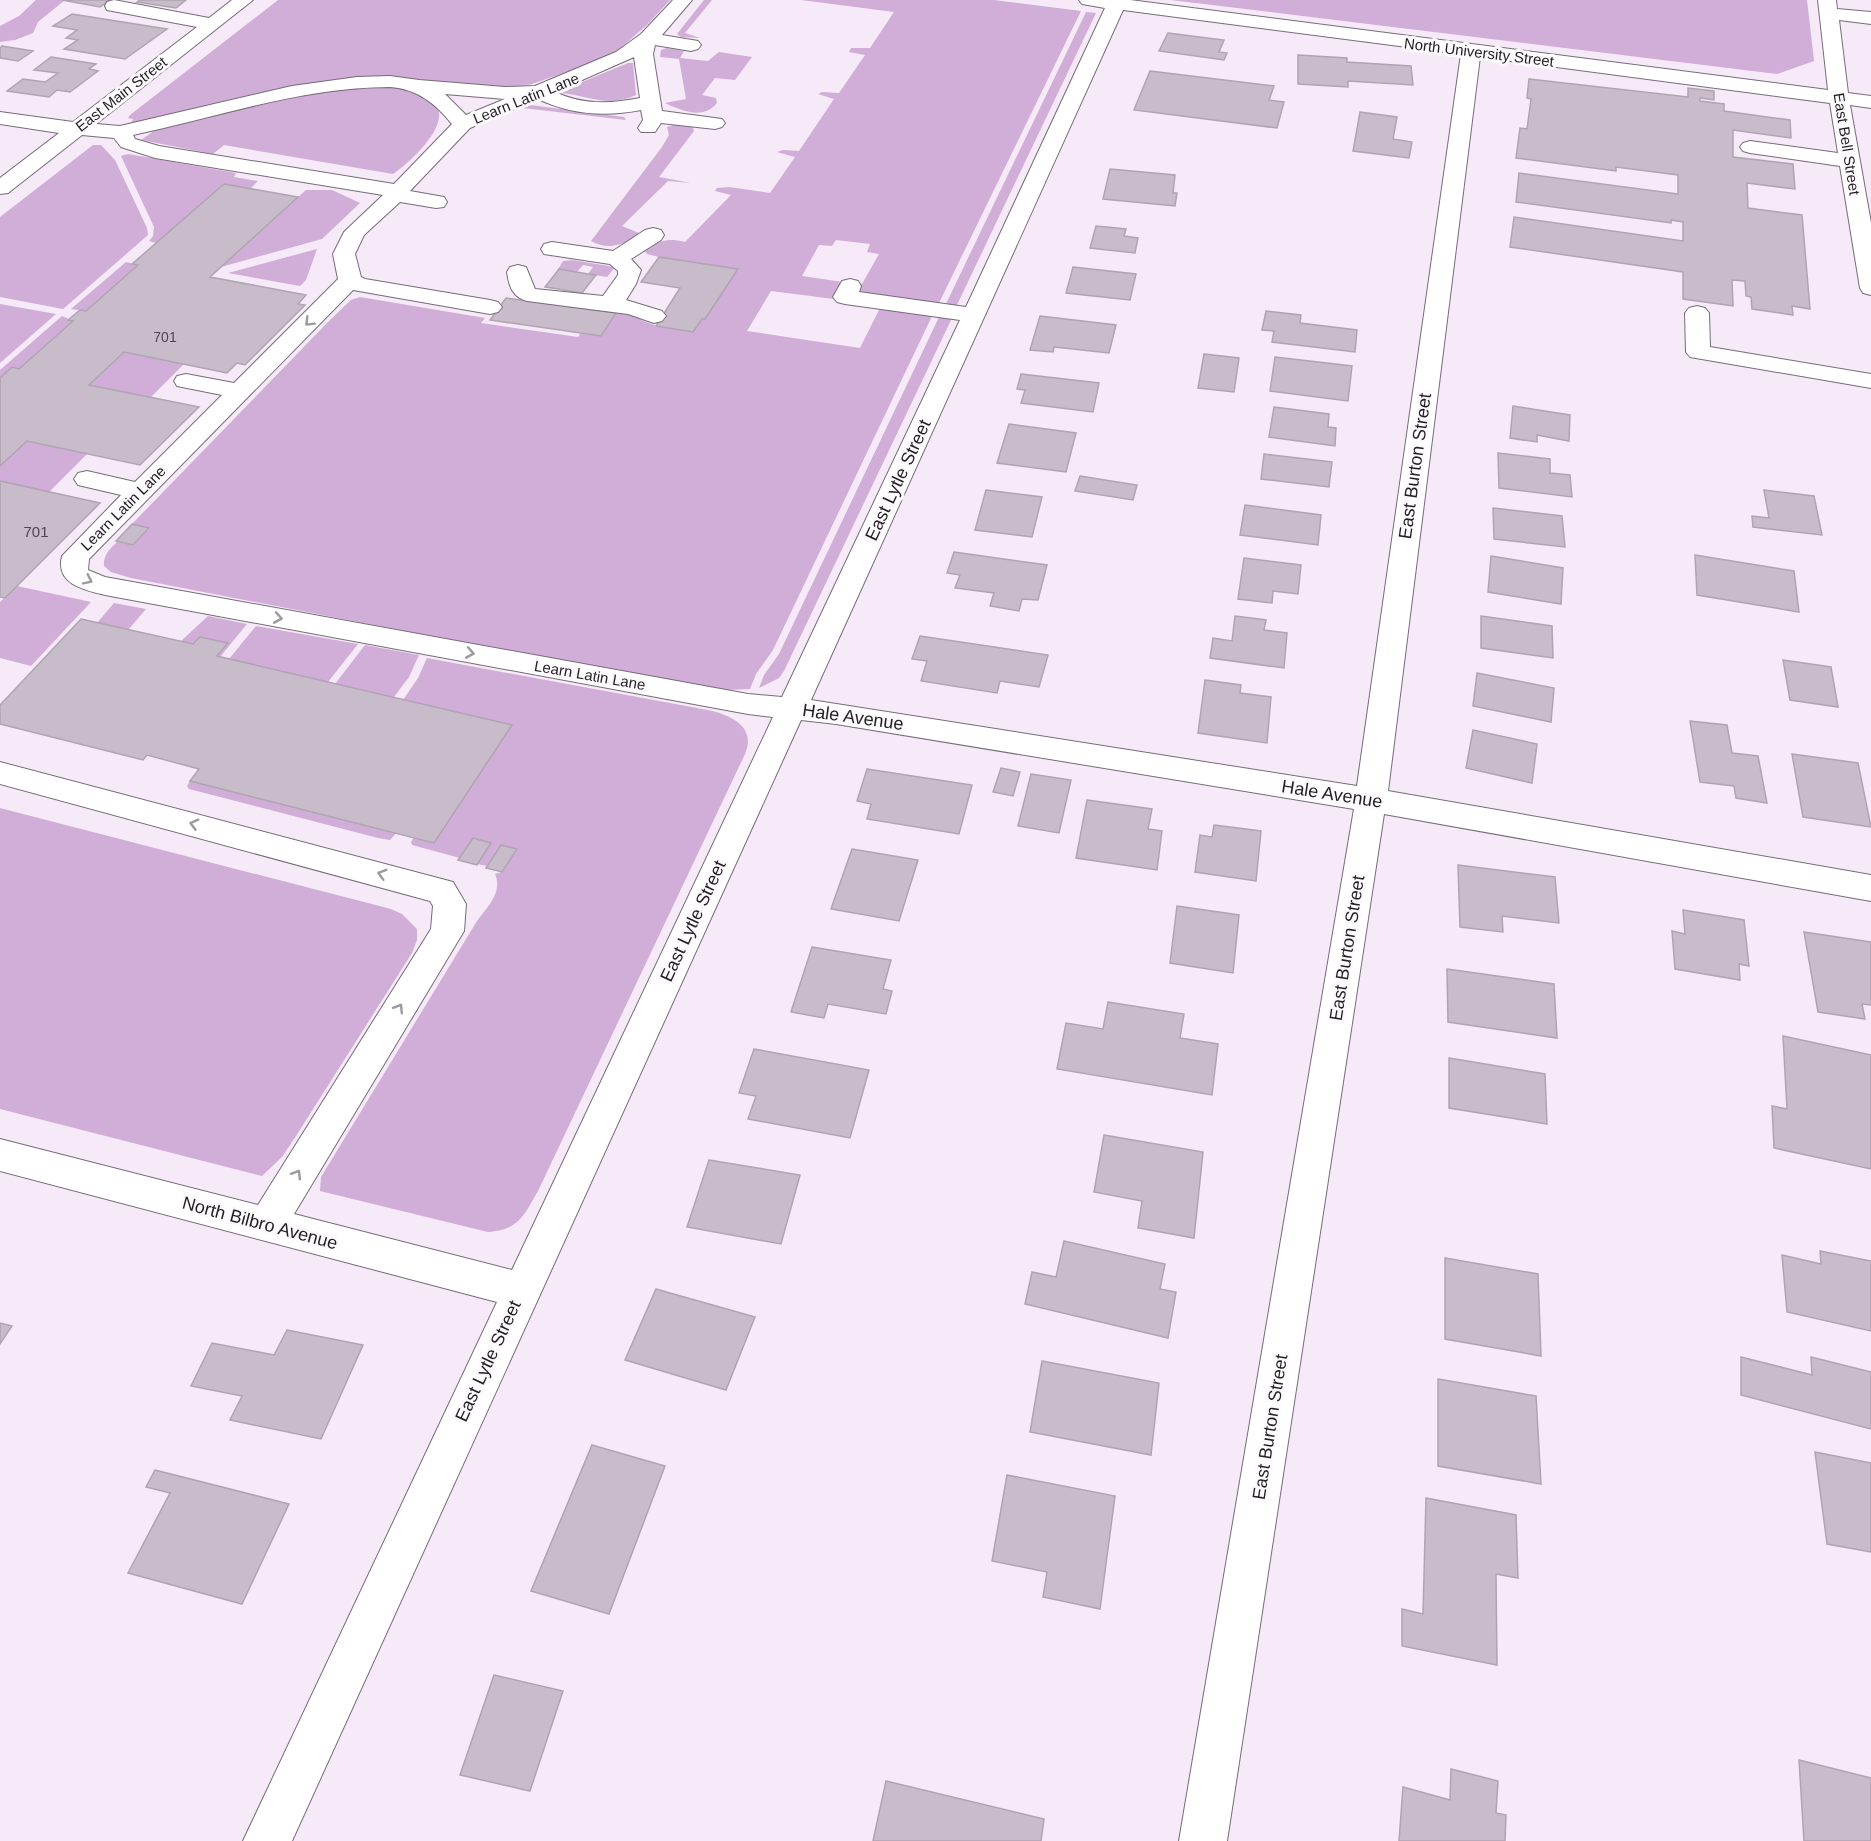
<svg xmlns="http://www.w3.org/2000/svg" width="1871" height="1841" viewBox="0 0 1871 1841" font-family="Arial,sans-serif">
	<style>
		.green { fill: #d0aed7 }
		.building { fill: #c8bcca; stroke: #b0a4b2; stroke-width: 1.5 }
		.lines { fill: none; stroke-linecap: round; stroke-linejoin: round }
		.minor-casing { stroke: #766c78; stroke-width: 2 }
		.minor { fill: #fff; fill-rule: evenodd }
		.oneway { stroke: #9c9a9c }
		.labels { text-anchor: middle; dominant-baseline: central; stroke-width: 6; stroke-linejoin: round; paint-order: stroke }
		.far-number-label { font-size: 14px; fill: #4c464e }
		.far-street-label { font-size: 15px; fill: #231e24; stroke: #fdfafd }
		.number-label { font-size: 15px; fill: #4c464e }
		.street-label { font-size: 18px; fill: #231e24; stroke: #fdfafd }
	</style>
	<rect width="100%" height="100%" fill="#f6e9f8"/>
	<g class="green">
		<path d="M36,0H65L38,22L33,33L15,40L0,42V26L19,16Z"/>
		<path d="M278,0H670L647,25L618,50L584,66L532,84L506,88L395,79L131,123L133,119L128,118L130,115Z"/>
		<path d="M704,0H712L685,33L700,38L681,37L677,34Z"/>
		<path d="M801,0H994L1081,11L939,303L855,294L859,284H862L879,254L867,252L870,244L836,240L832,246L819,245L802,276L843,282L834,299L771,291L747,331L860,348L880,308L933,314L773,650L756,674L750,689L727,690L533,656L131,578L111,572L104,566C103,555 110,549 117,542L133,545L149,529L132,524L331,319L351,300L360,297L485,318L481,323L578,337L581,333L601,336L616,313L638,316L641,320L657,326L693,331L702,319H705L738,269L659,257L647,254L645,251C659,240 667,238 685,242L731,195L715,191L717,188L729,187L770,193L795,157L777,152L783,150L799,151L834,99L818,94L822,92L839,93L865,55L849,52L851,48H870L894,12Z"/>
		<path d="M1171,0H1807L1814,61L1777,74Z"/>
		<path d="M1086,12L1096,13L956,307L945,306Z"/>
		<path d="M667,48L684,51L680,58L708,61L719,52L752,57L735,80L715,78L702,95L716,98L717,103C703,120 682,111 665,103L686,99L679,59L660,57L661,50Z"/>
		<path d="M628,63H633L636,95C609,108 589,96 562,93L570,87Z"/>
		<path d="M396,86C410,90 429,94 437,107C449,127 408,164 393,174L224,145L213,154L141,140L154,131L303,93L331,89Z"/>
		<path d="M530,105L624,117L626,120L523,108Z"/>
		<path d="M677,124L692,126L694,131L659,177L691,183L668,181L622,226L639,233C624,245 609,251 591,241L662,147L669,135L667,127Z"/>
		<path d="M93,145H101L115,160L147,228L148,235L63,309L0,297V217Z"/>
		<path d="M128,154L236,173L234,177L258,181L250,189L224,184L156,243L149,241L153,236L154,227L121,156Z"/>
		<path d="M306,190H332L360,203L322,239L221,267Z"/>
		<path d="M317,249L306,280L300,286L228,273Z"/>
		<path d="M572,260L615,267L607,277L588,274L593,267L583,265L577,272L557,271L563,261Z"/>
		<path d="M126,262L138,265L86,311L71,309Z"/>
		<path d="M0,304L56,314L0,363Z"/>
		<path d="M940,315L952,318L784,671L779,678L759,688L764,675L779,654Z"/>
		<path d="M62,316L73,321L19,369L12,367L0,378V370Z"/>
		<path d="M124,352L184,364L151,397L89,385Z"/>
		<path d="M27,441L87,454L49,492L0,481V466Z"/>
		<path d="M17,586L91,602L31,666L0,658V602Z"/>
		<path d="M114,603L146,609L128,630L97,623Z"/>
		<path d="M208,616L247,624L220,657L217,656L228,643L200,637L193,644L180,642Z"/>
		<path d="M256,626L358,644L328,682L229,659Z"/>
		<path d="M365,645L419,655L409,677L394,697L335,684Z"/>
		<path d="M427,658L713,711C734,717 756,728 745,754L538,1191C524,1215 519,1230 488,1232L320,1191L321,1177L477,921C488,906 503,892 495,874L502,872L517,850L501,845L487,866L477,864L491,843L473,838L460,858L412,845L411,842L414,837L434,842L512,725L403,700L418,678Z"/>
		<path d="M190,781L396,833L390,840L378,838L189,789L187,786Z"/>
		<path d="M0,808L391,909L402,914L417,929V940L412,953L296,1136L282,1157L262,1176L0,1109Z"/>
	</g>
	<g class="building">
		<path d="M62,0H110L100,7Z"/>
		<path d="M140,0H186L176,8L137,2Z"/>
		<path d="M72,14L167,29L125,59L64,49L78,40L66,38L77,30L53,26Z"/>
		<path d="M1168,33L1224,40L1219,52L1227,53L1224,60L1159,51Z"/>
		<path d="M2,46L33,51L18,61L0,58V48Z"/>
		<path d="M1298,55L1347,58V62L1411,66L1413,85L1348,81V87L1298,84Z"/>
		<path d="M51,57L96,64L89,69L98,71L70,92L57,90L49,97L7,91L23,79L45,82L58,73L34,70Z"/>
		<path d="M1150,71L1274,86L1269,100L1284,102L1277,128L1134,110Z"/>
		<path d="M1529,79L1688,97V88L1714,91V100L1700,98V101L1724,104V111L1790,120L1791,138L1733,130V157L1793,164L1795,189L1747,183L1748,208L1802,215L1810,309L1792,306L1793,315L1752,309L1751,297L1746,296L1745,281L1732,280L1733,306L1683,299V272L1510,247L1514,217L1683,241V222L1671,220V223L1516,202L1519,173L1678,194V175L1616,167V171L1516,158L1520,128L1527,129L1531,99L1527,98Z"/>
		<path d="M1360,112L1397,117L1393,139L1412,142L1409,158L1353,151Z"/>
		<path d="M1110,169L1175,175L1173,193H1177L1175,206L1103,199Z"/>
		<path d="M224,184L298,197L210,277L306,295L298,304L305,305L245,365L237,363L227,373L124,352L89,385L199,407L140,465L27,441L0,466V378L12,367L19,369L73,321L68,320L80,310L86,311L138,265L132,264Z"/>
		<path d="M1096,226L1126,229L1124,236L1138,238L1135,253L1090,248Z"/>
		<path d="M659,257L738,269L705,319H702L693,332L656,326L680,288L641,282Z"/>
		<path d="M1073,267L1136,274L1130,300L1066,293Z"/>
		<path d="M559,269L588,274L596,275L582,293L545,287Z"/>
		<path d="M506,298L616,313L601,336L490,320Z"/>
		<path d="M1266,311L1301,315L1300,323L1357,330L1355,352L1272,342L1274,331L1262,330Z"/>
		<path d="M1040,316L1116,325L1109,353L1054,347L1053,352L1030,350Z"/>
		<path d="M1204,354L1239,358L1234,392L1198,388Z"/>
		<path d="M1275,357L1352,366L1348,401L1270,391Z"/>
		<path d="M1021,374L1099,383L1093,412L1021,403L1025,390L1017,389Z"/>
		<path d="M1513,406L1570,415L1569,441L1537,435V442L1510,438Z"/>
		<path d="M1274,407L1329,414L1328,427L1336,428L1335,446L1269,437Z"/>
		<path d="M1009,424L1076,433L1066,472L997,463Z"/>
		<path d="M1498,453L1550,459V473L1570,475L1572,497L1499,488Z"/>
		<path d="M1264,454L1332,462L1329,487L1261,479Z"/>
		<path d="M1080,476L1137,485L1133,500L1075,491Z"/>
		<path d="M0,481L100,503L5,598L0,597Z"/>
		<path d="M986,490L1042,497L1032,537L975,530Z"/>
		<path d="M1764,490L1814,496L1822,535L1753,527L1752,516L1769,518Z"/>
		<path d="M1245,505L1321,515L1318,545L1240,535Z"/>
		<path d="M1493,508L1562,516L1565,547L1494,539Z"/>
		<path d="M132,524L149,528L133,545L116,541Z"/>
		<path d="M954,552L1047,565L1038,600L1022,599L1019,611L990,606L994,593L955,588L960,575L947,573Z"/>
		<path d="M1695,555L1794,571L1799,612L1697,595Z"/>
		<path d="M1491,556L1563,568L1561,604L1488,592Z"/>
		<path d="M1244,558L1301,565L1298,594L1273,591L1272,603L1238,599Z"/>
		<path d="M1235,616L1266,620L1264,630L1287,633L1284,668L1210,658L1213,638L1232,641Z"/>
		<path d="M1481,616L1552,626L1553,658L1481,648Z"/>
		<path d="M81,619L193,644L200,637L228,643L217,656L512,725L434,843L190,781L199,769L147,755L143,760L0,724V705Z"/>
		<path d="M920,636L1048,655L1039,687L1000,681L997,693L921,681L927,661L912,659Z"/>
		<path d="M1783,660L1831,667L1838,707L1790,700Z"/>
		<path d="M1477,673L1554,688L1551,722L1473,706Z"/>
		<path d="M1205,680L1241,685L1240,693L1271,697L1267,743L1198,733Z"/>
		<path d="M1690,721L1727,725L1732,753L1758,756L1767,803L1736,798L1734,786L1700,782Z"/>
		<path d="M1473,730L1537,744L1532,783L1466,768Z"/>
		<path d="M1792,754L1858,763L1871,827L1803,817Z"/>
		<path d="M1001,768L1020,772L1013,796L993,792Z"/>
		<path d="M867,769L972,785L959,834L867,819L871,804L857,801Z"/>
		<path d="M1031,774L1071,780L1059,833L1018,826Z"/>
		<path d="M1087,800L1152,809L1148,829L1162,831L1157,870L1076,858Z"/>
		<path d="M1214,825L1261,831L1256,881L1195,872L1200,835L1212,837Z"/>
		<path d="M473,838L491,843L477,865L458,860Z"/>
		<path d="M501,845L517,849L502,872L486,868Z"/>
		<path d="M852,849L918,860L899,921L831,909Z"/>
		<path d="M1458,865L1555,877L1559,923L1502,916L1503,932L1460,927Z"/>
		<path d="M1177,906L1239,915L1233,973L1170,963Z"/>
		<path d="M1683,910L1744,920L1749,966L1739,964L1740,980L1675,969L1672,931L1685,934Z"/>
		<path d="M1804,932L1871,942V1005L1862,1004L1865,1019L1818,1012Z"/>
		<path d="M812,947L891,960L883,989L892,991L886,1014L828,1004L824,1018L791,1012Z"/>
		<path d="M1447,969L1554,984L1557,1038L1448,1022Z"/>
		<path d="M1108,1002L1184,1014L1180,1038L1218,1044L1212,1095L1057,1069L1066,1023L1103,1029Z"/>
		<path d="M1783,1036L1871,1055V1169L1774,1148L1772,1106L1787,1109Z"/>
		<path d="M754,1049L869,1070L850,1138L748,1119L756,1096L739,1093Z"/>
		<path d="M1449,1058L1545,1074L1547,1124L1449,1108Z"/>
		<path d="M1104,1135L1203,1152L1194,1238L1138,1228L1142,1201L1094,1192Z"/>
		<path d="M709,1160L800,1175L781,1244L687,1227Z"/>
		<path d="M1064,1241L1165,1264L1160,1289L1176,1292L1168,1338L1025,1304L1032,1272L1056,1277Z"/>
		<path d="M1820,1251L1871,1261V1331L1787,1312L1782,1255L1821,1264Z"/>
		<path d="M1445,1258L1538,1274L1541,1356L1445,1339Z"/>
		<path d="M656,1289L755,1317L726,1390L625,1360Z"/>
		<path d="M0,1323L12,1326L0,1344Z"/>
		<path d="M287,1330L363,1345L321,1439L230,1420L242,1396L191,1386L212,1343L274,1355Z"/>
		<path d="M1741,1357L1812,1375L1811,1357L1871,1372V1429L1741,1395Z"/>
		<path d="M1042,1361L1159,1383L1151,1455L1030,1432Z"/>
		<path d="M1438,1379L1536,1396L1541,1484L1438,1466Z"/>
		<path d="M592,1445L665,1466L609,1614L531,1591Z"/>
		<path d="M1815,1452L1871,1463V1552L1827,1544Z"/>
		<path d="M155,1470L289,1504L242,1604L128,1573L170,1493L146,1487Z"/>
		<path d="M1007,1475L1115,1496L1100,1609L1043,1597L1047,1572L992,1561Z"/>
		<path d="M1426,1498L1516,1515L1518,1578L1496,1574L1497,1665L1402,1646V1609L1423,1614Z"/>
		<path d="M494,1675L563,1691L530,1791L460,1775Z"/>
		<path d="M1799,1760L1871,1778V1841H1804Z"/>
		<path d="M1451,1769L1498,1781L1496,1813L1506,1815L1505,1841H1399L1403,1787L1450,1800Z"/>
		<path d="M886,1781L1044,1819L1041,1841H873Z"/>
	</g>
	<g class="lines">
		<defs>
			<g id="minor">
				<path d="M114,0L209,18L232,0H253L96,124L120,126L292,86L357,77L390,76L419,80L505,87L535,86L616,52L641,34L673,0H692L662,35L698,41L701,45L698,49L691,51L655,45L653,54L662,111L722,119L725,123L722,127L715,129L661,123L655,132H641L638,128L643,120L641,110C605,117 572,115 538,99L470,128L410,191L444,197L447,202L444,207L436,208L400,202L364,235L355,254L361,277L365,279L490,300L498,302L502,307L498,312L490,314L353,290L89,559L88,570L105,577L748,694L782,697L960,320L845,304L837,302L833,297L842,281L850,279L858,281L861,286L859,292L966,307L1105,8L1082,4L1079,0H1130L1828,90L1818,0H1836L1837,9L1871,12V24L1839,20L1848,93L1871,96V108L1850,105L1871,223V295L1863,293L1860,288L1840,166L1750,153L1743,151L1740,147L1743,143L1750,141L1838,153L1830,103L1480,57L1388,791L1871,875V901L1384,814L1227,1841H1179L1354,809L836,724L801,720L292,1841H243L497,1302L0,1171V1139L258,1205L431,929L433,906L430,901L0,784V762L453,882L466,904L464,931L294,1214L512,1270L773,717L748,714L105,595C84,590 55,584 62,556L121,495L78,485L74,479L78,473L87,471L135,482L222,395L177,386L174,381L177,376L186,374L234,383L338,279L333,254L344,232L383,195L155,158L121,147L114,138L82,135L8,193L0,194V178L59,133L0,124V112L73,122L197,27L107,10L105,6L107,2ZM1123,10L1461,54L1357,786L811,700ZM634,57L640,98C610,104 583,105 555,92ZM390,87C417,89 435,103 452,124L394,184L159,146L135,139L133,135C218,117 302,87 390,87ZM445,94L505,99L466,115Z"/>
				<path d="M653,228L661,230L664,235L661,240L631,259L641,270L636,284L626,300L662,311L666,316L662,321L654,323L628,314L527,301C512,297 509,286 507,272L510,267L518,265L526,267L535,289L603,296L618,275V271L610,264L544,254L541,249L544,244L552,242L613,251L645,230Z"/>
				<path d="M1697,306L1705,308L1709,313L1710,347L1871,374V388L1690,357L1686,352L1685,313L1689,308Z"/>
			</g>
		</defs>
		<use href="#minor" class="minor-casing"/>
		<use href="#minor" class="minor"/>
	</g>
	<defs><path id="oneway-chevron" d="M-2-3.5L2.5 0L-2 3.5" fill="none" stroke-width="1.6" stroke-linecap="round" stroke-linejoin="round" transform="scale(1.5)"/></defs>
	<g class="oneway">
		<use href="#oneway-chevron" transform="translate(309 322) rotate(135)"/>
		<use href="#oneway-chevron" transform="translate(88 580) rotate(26)"/>
		<use href="#oneway-chevron" transform="translate(278 618) rotate(10)"/>
		<use href="#oneway-chevron" transform="translate(470 653) rotate(10)"/>
		<use href="#oneway-chevron" transform="translate(194 824) rotate(-165)"/>
		<use href="#oneway-chevron" transform="translate(382 874) rotate(-164)"/>
		<use href="#oneway-chevron" transform="translate(399 1008) rotate(-58)"/>
		<use href="#oneway-chevron" transform="translate(297 1174) rotate(-58)"/>
	</g>
	<g class="labels">
		<g class="far-number-label">
			<text x="165" y="337">701</text>
		</g>
		<g class="far-street-label">
			<text transform="translate(1479 52) rotate(7)">North University Street</text>
			<text transform="translate(121 94) rotate(-38)">East Main Street</text>
			<text transform="translate(526 98) rotate(-22)">Learn Latin Lane</text>
			<text transform="translate(1847 144) rotate(81)">East Bell Street</text>
			<text transform="translate(123 508) rotate(-45)">Learn Latin Lane</text>
			<text transform="translate(590 675) rotate(10)">Learn Latin Lane</text>
		</g>
		<g class="number-label">
			<text x="36" y="531">701</text>
		</g>
		<g class="street-label">
			<text transform="translate(1415 466) rotate(-82)">East Burton Street</text>
			<text transform="translate(898 480) rotate(-65)">East Lytle Street</text>
			<text transform="translate(853 717) rotate(8)">Hale Avenue</text>
			<text transform="translate(1332 794) rotate(9)">Hale Avenue</text>
			<text transform="translate(693 921) rotate(-65)">East Lytle Street</text>
			<text transform="translate(1347 948) rotate(-81)">East Burton Street</text>
			<text transform="translate(260 1223) rotate(15)">North Bilbro Avenue</text>
			<text transform="translate(488 1361) rotate(-65)">East Lytle Street</text>
			<text transform="translate(1270 1427) rotate(-81)">East Burton Street</text>
		</g>
	</g>
</svg>
